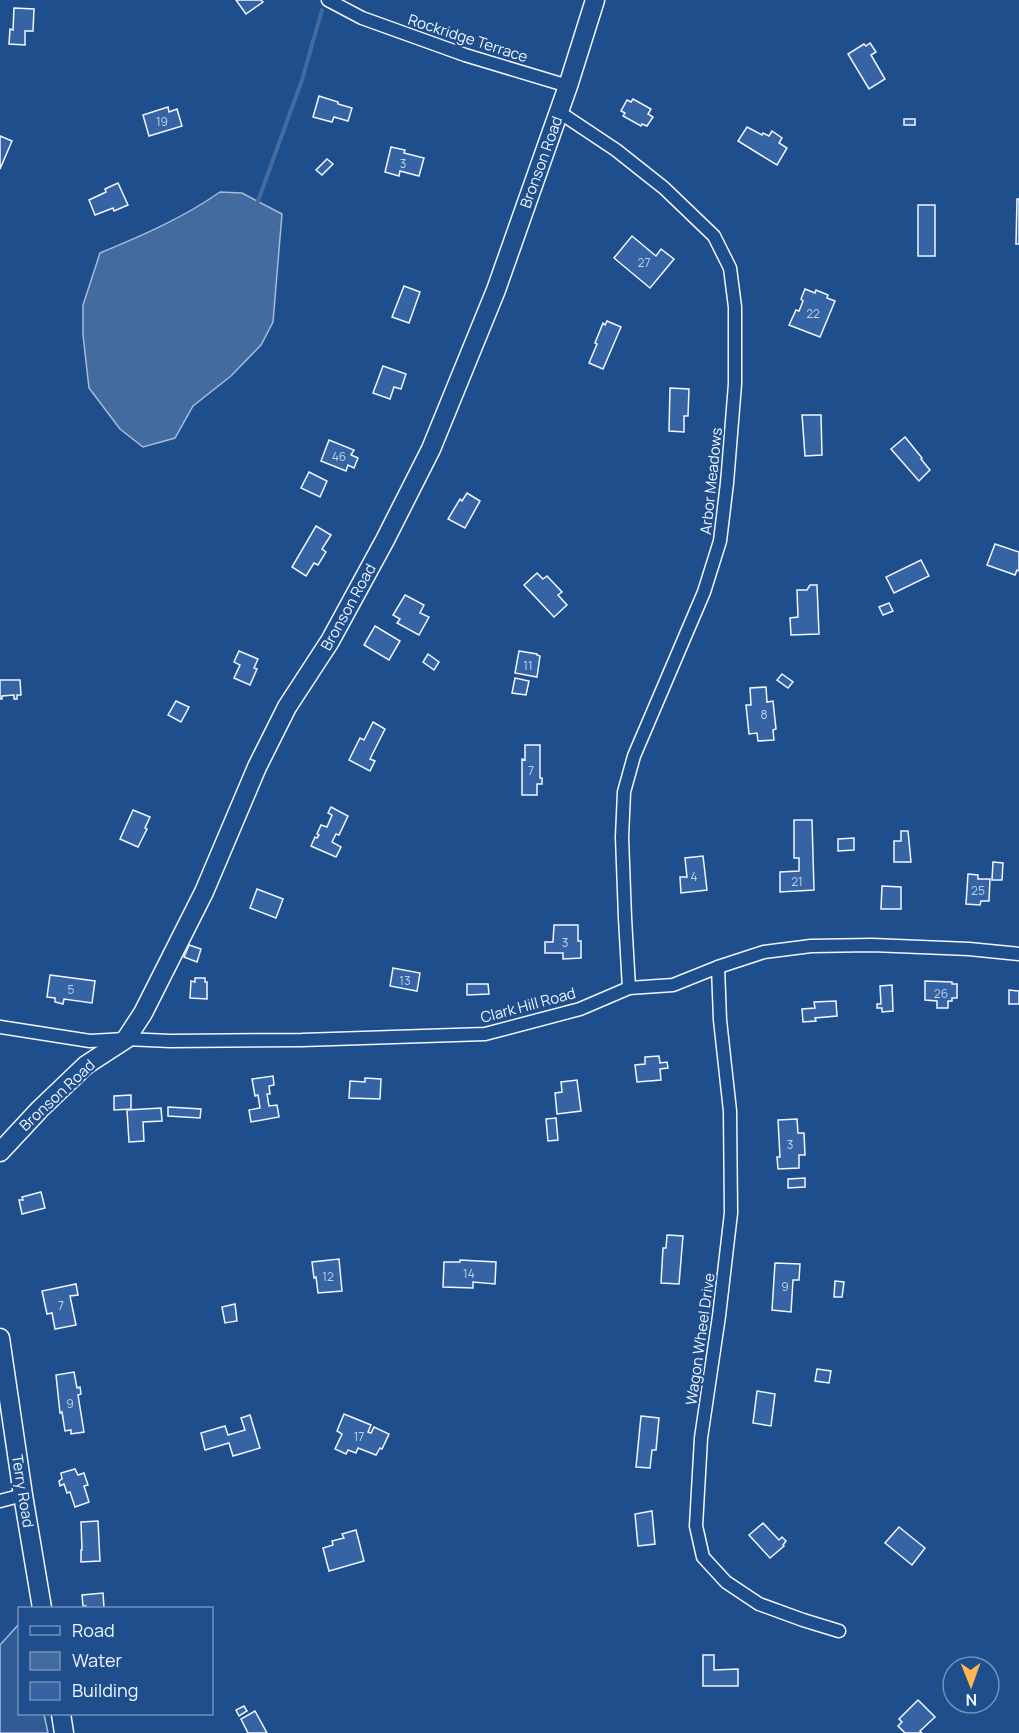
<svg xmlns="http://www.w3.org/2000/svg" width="1019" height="1733" viewBox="0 0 1019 1733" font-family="Manrope,sans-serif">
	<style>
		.built { fill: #305b95; stroke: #a8bbd7; stroke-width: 1.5 }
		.water { fill: #446ba0; stroke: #a8bbd7; stroke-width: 1.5 }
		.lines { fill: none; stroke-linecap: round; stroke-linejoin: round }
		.stream { stroke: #446ba0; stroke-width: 4 }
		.building { fill: #3563a3; stroke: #f2f6ff; stroke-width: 1.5 }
		.street-casing { stroke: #f2f6ff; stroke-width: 15 }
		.secondary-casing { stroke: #f2f6ff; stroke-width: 21 }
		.street { stroke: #1f4e8c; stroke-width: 12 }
		.secondary { stroke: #1f4e8c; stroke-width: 18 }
		.labels { text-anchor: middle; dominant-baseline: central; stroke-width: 4.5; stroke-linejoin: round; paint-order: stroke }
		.number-label { font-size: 12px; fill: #c3d1e8 }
		.street-label { font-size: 15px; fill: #f2f6ff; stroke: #1f4e8c }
	</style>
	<rect width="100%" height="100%" fill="#1f4e8c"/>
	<path class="built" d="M19,1624L20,1714H44L48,1733H0V1645Z"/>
	<path class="water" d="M220,192L242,193L282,214L273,322L261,345L231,376L193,406L175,438L143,447L120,429L89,388L83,335V305L100,253C141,236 183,218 220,192Z"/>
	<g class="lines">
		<path class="stream" d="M258,201L302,80L322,10"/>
	</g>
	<g class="building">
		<path d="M236,0H261L263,2L246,14Z"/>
		<path d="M14,8L34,9L33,31H25V45L9,44L10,29L13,30Z"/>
		<path d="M870,43L876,52L871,55L885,79L869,89L848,54L864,44L866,46Z"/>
		<path d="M319,96L338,102V104L352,108L348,121L334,117L332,122L313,117Z"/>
		<path d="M633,99L651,109L648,114L653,117L647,126L642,124L641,126L623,116L625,113L621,111L627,100L631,102Z"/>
		<path d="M168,107L169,112L177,109L182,126L149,136L143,115Z"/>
		<rect x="904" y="119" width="11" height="6"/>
		<path d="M747,127L762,135L763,133L769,136L772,131L782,138L779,143L787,148L777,165L738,141Z"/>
		<path d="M0,136L12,141L0,169Z"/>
		<path d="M391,147L405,150L404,153L424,158L419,176L400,171L399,176L385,172Z"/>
		<path d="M327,159L333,164L322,175L316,170Z"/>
		<path d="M118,183L128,205L114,211L113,208L95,215L89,200L106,192L105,189Z"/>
		<path d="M1017,199H1019V244H1016Z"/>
		<rect x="918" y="205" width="17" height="51"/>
		<path d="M632,236L656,256L661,249L674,259L650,288L614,258Z"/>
		<path d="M404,286L420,292L409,323L392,317Z"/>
		<path d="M805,289L815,293L816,290L828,295L827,298L835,301L820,337L789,325L796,310L799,311L803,301L801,299Z"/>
		<path d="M607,321L621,327L603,369L589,363L597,344L595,343L603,323L605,325Z"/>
		<path d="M383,366L406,374L401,389L394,387L390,399L373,393Z"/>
		<path d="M670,388L689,389L688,416H684V432L669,431Z"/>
		<path d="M802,415H821L822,455L805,456Z"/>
		<path d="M905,437L922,458L921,459L930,470L919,481L891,449Z"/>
		<path d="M329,440L354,450L351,455L358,458L354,468L348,465L346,471L321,461Z"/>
		<path d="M309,472L327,481L320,497L301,488Z"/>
		<path d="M467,493L480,501L465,528L448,519L460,499L462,501Z"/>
		<path d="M316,526L331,535L322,549L326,552L318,565L314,563L306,576L292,567Z"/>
		<path d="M995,544L1019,552V571L1017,570L1015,575L987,565Z"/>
		<path d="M921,560L929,576L894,593L886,577Z"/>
		<path d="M537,573L543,579L547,576L562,592L558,595L567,605L554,617L524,585Z"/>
		<path d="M810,585H817L819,634L791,635L790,618L798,617L797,590H807Z"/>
		<path d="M405,595L424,605L420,613L429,617L419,635L397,623L400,619L393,615Z"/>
		<path d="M889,603L893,611L883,615L879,607Z"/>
		<path d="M375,626L400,641L389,660L364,645Z"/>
		<path d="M239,651L258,659L254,668L257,669L250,685L234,678L240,665L234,662Z"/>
		<path d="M519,651L537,654V655L540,656L537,677L515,673Z"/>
		<path d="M428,654L439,662L434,670L423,662Z"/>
		<path d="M782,674L793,682L788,688L777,680Z"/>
		<path d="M515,678L529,681L526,695L512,693Z"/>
		<path d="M0,680H20L21,695H17V699H14V695L2,696V699H0Z"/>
		<path d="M766,687L767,702L773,701L776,729L773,730L774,740L758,741L757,733L749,734L746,705H751L750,688Z"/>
		<path d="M176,701L189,707L181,722L168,715Z"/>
		<path d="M373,722L385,729L370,759L375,761L370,771L349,760L360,738L364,740Z"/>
		<path d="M525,745H540V778H542V784H537V795H522V759L525,760Z"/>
		<path d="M331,807L348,816L339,835L336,834L332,842L341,847L336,857L311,846L315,837L317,838L319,835L317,834L321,825L327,827L332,815L328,813Z"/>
		<path d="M133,810L150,817L145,828L147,829L138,847L120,839Z"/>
		<path d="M794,820H812L814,890L780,892V872L799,871V858H794Z"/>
		<path d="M901,831H908L911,862H894V841H901Z"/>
		<path d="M854,838V850L838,851V839Z"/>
		<path d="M703,856L707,890L681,893L680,877H687L685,858Z"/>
		<path d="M993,862L1003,863L1002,880H992Z"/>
		<path d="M968,874L978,875V879H990L989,901H981L980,905L966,904Z"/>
		<path d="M882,886L901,887V909H881Z"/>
		<path d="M257,889L283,899L276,918L250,908Z"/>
		<path d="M554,925H578V941H581V958L563,959V953H545V942H553Z"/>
		<path d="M189,945L201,949L197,962L184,957Z"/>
		<path d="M393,968L420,973L417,991L390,986Z"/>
		<path d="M50,975L95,981L92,1003L64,999L63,1004L55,1002V998L47,997Z"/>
		<path d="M195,978H205V982H207V999L190,998L191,981L195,982Z"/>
		<path d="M925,981L952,982V984H957V998H952V1001H948V1008H937V1001L925,1000Z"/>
		<path d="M467,984H488L489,994L467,995Z"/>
		<path d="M892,985L893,1011L882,1012V1008H877V1004H881L880,986Z"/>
		<path d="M1009,990L1019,991V1004H1009Z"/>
		<path d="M836,1001L837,1016L815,1018L816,1021L803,1022L802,1009L815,1008L814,1002Z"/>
		<path d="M659,1056L660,1063L667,1062L668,1068L660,1069L661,1080L637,1082L635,1065L645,1064V1057Z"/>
		<path d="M273,1076L274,1085L269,1086L270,1094H267L269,1106L277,1105L279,1117L251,1122L249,1110L260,1108L258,1095L255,1096L252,1079Z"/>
		<path d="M365,1078L381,1079L380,1099L349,1098L350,1081L365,1082Z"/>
		<path d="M577,1080L581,1111L557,1114L555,1093L562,1092L561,1082Z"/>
		<path d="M131,1095V1109L114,1110V1096Z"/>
		<path d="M168,1107L201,1109L200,1118L168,1116Z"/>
		<path d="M161,1108L162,1121L143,1122L144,1141L129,1142L127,1110Z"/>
		<path d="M556,1118L558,1140L548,1141L546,1119Z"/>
		<path d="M797,1119L798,1133H804L805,1155H799V1168L778,1169L777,1157H780L778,1120Z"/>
		<path d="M805,1178V1187L788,1188V1179Z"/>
		<path d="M41,1192L45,1208L22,1214L19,1200H23L22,1197Z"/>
		<path d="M667,1235L683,1236L679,1284L661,1283L663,1248H666Z"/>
		<path d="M339,1259L342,1291L318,1293L316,1277L314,1278L312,1262Z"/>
		<path d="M460,1260L496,1262L495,1284L473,1282V1288L443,1287L444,1262H460Z"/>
		<path d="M775,1263L800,1264L799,1280H793L791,1312L772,1310Z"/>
		<path d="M835,1281L844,1282L842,1297H834Z"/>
		<path d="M76,1284L78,1295L70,1296L76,1325L55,1329L52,1313L47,1314L42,1291Z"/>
		<path d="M235,1304L237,1321L225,1323L222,1307Z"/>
		<path d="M817,1369L831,1371L829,1383L815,1381Z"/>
		<path d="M74,1372L77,1388L80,1387L81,1394L78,1395L84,1432L71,1434V1430L65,1431L62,1412L60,1413L56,1375Z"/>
		<path d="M757,1391L775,1394L771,1426L753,1423Z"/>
		<path d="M344,1414L371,1425L368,1432L371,1433L374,1427L389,1434L382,1449L380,1448L376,1455L358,1448L356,1453L348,1450L346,1454L335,1449L342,1434L337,1431Z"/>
		<path d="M250,1415L260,1448L233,1456L229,1443L205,1450L201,1433L225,1426L228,1435L245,1430L241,1418Z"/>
		<path d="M641,1416L659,1418L656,1450H652L650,1468L636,1467Z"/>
		<path d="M75,1469L78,1475L84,1473L88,1485L84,1486L89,1502L75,1507L70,1492L67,1493L64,1484L60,1486L59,1481L62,1479L61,1473Z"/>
		<path d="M652,1511L655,1544L638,1546L635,1514Z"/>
		<path d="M98,1521L100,1561L81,1562V1550H82L81,1522Z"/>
		<path d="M763,1523L779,1540L782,1537L786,1541L783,1545L784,1546L770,1558L749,1535Z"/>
		<path d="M899,1527L925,1548L912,1565L885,1543Z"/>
		<path d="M356,1530L364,1561L329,1571L323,1548L333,1545L332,1541L344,1538L342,1534Z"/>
		<path d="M103,1593L104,1608H86V1606H83L82,1595Z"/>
		<path d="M703,1655H714V1670L738,1669V1686H703Z"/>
		<path d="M918,1700L935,1717L920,1731L922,1733H905L898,1726L902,1722L899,1719Z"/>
		<path d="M244,1706L247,1711L239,1716L236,1710Z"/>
		<path d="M255,1711L267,1733H248L241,1719Z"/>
	</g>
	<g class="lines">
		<defs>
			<g id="street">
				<path d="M328,0L362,18L465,55L568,86"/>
				<path d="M559,112L616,150L664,188L714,236L730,268L735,307V384L727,483L720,541L704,592L634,756L624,792L622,837L625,918L629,988"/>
				<path d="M718,967L720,1020L730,1111L731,1213L719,1316L701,1438L696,1526L703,1557L726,1582L759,1604L803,1620L839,1631"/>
				<path d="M0,1027L90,1041L126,1039L170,1041L302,1040L485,1034L580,1009L629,988L673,985L718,967L764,952L811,946L872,945L969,949L1019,954"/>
				<path d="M0,1501L23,1495"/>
			</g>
			<g id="secondary">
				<path d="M0,1152L40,1109L86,1065L126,1039L143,1013L204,892L257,767L287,707L330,641L385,540L431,449L496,290L568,86L595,0"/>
				<path d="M0,1338L23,1495L42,1608"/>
				<path d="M61,1714L64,1733"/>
			</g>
		</defs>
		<use href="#street" class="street-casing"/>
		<use href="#secondary" class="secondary-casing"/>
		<use href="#street" class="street"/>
		<use href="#secondary" class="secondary"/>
	</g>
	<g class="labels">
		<g class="number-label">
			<text x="162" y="121">19</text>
			<text x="403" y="163">3</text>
			<text x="644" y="262">27</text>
			<text x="813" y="313">22</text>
			<text x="339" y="456">46</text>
			<text x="528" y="665">11</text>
			<text x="764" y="714">8</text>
			<text x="531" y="770">7</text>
			<text x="694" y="876">4</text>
			<text x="797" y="881">21</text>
			<text x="978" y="890">25</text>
			<text x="565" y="942">3</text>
			<text x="405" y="980">13</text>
			<text x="71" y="989">5</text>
			<text x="941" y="993">26</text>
			<text x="790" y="1144">3</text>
			<text x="469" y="1273">14</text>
			<text x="328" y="1276">12</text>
			<text x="785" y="1286">9</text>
			<text x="61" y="1305">7</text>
			<text x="70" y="1403">9</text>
			<text x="359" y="1436">17</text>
		</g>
		<g class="street-label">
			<text transform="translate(468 38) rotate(18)">Rockridge Terrace</text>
			<text transform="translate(541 162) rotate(-70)">Bronson Road</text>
			<text transform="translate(711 481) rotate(-84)">Arbor Meadows</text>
			<text transform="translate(348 607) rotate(-61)">Bronson Road</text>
			<text transform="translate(528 1005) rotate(-15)">Clark Hill Road</text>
			<text transform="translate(57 1095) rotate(-43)">Bronson Road</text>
			<text transform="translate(700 1339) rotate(-82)">Wagon Wheel Drive</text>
			<text transform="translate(23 1491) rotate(81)">Terry Road</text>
		</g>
	</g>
	<rect x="18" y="1607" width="195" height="108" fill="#1f4e8c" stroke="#7391ba" stroke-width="1.5"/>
	<rect x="30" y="1626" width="30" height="9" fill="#1f4e8c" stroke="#7391ba" stroke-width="1.5"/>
	<text x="72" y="1637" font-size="18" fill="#f2f6ff">Road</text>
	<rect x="30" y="1652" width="30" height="18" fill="#446ba0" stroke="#7391ba" stroke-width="1.5"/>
	<text x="72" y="1667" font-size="18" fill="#f2f6ff">Water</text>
	<rect x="30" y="1682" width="30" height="18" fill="#3563a3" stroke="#7391ba" stroke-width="1.5"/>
	<text x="72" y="1697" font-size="18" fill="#f2f6ff">Building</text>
	<g transform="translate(971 1685) rotate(179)"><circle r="28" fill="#1f4e8c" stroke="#7391ba" stroke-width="1.5"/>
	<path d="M0-4.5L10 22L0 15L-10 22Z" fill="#ffb74d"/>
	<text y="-9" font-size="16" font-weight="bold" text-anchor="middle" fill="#f2f6ff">N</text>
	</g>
</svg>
